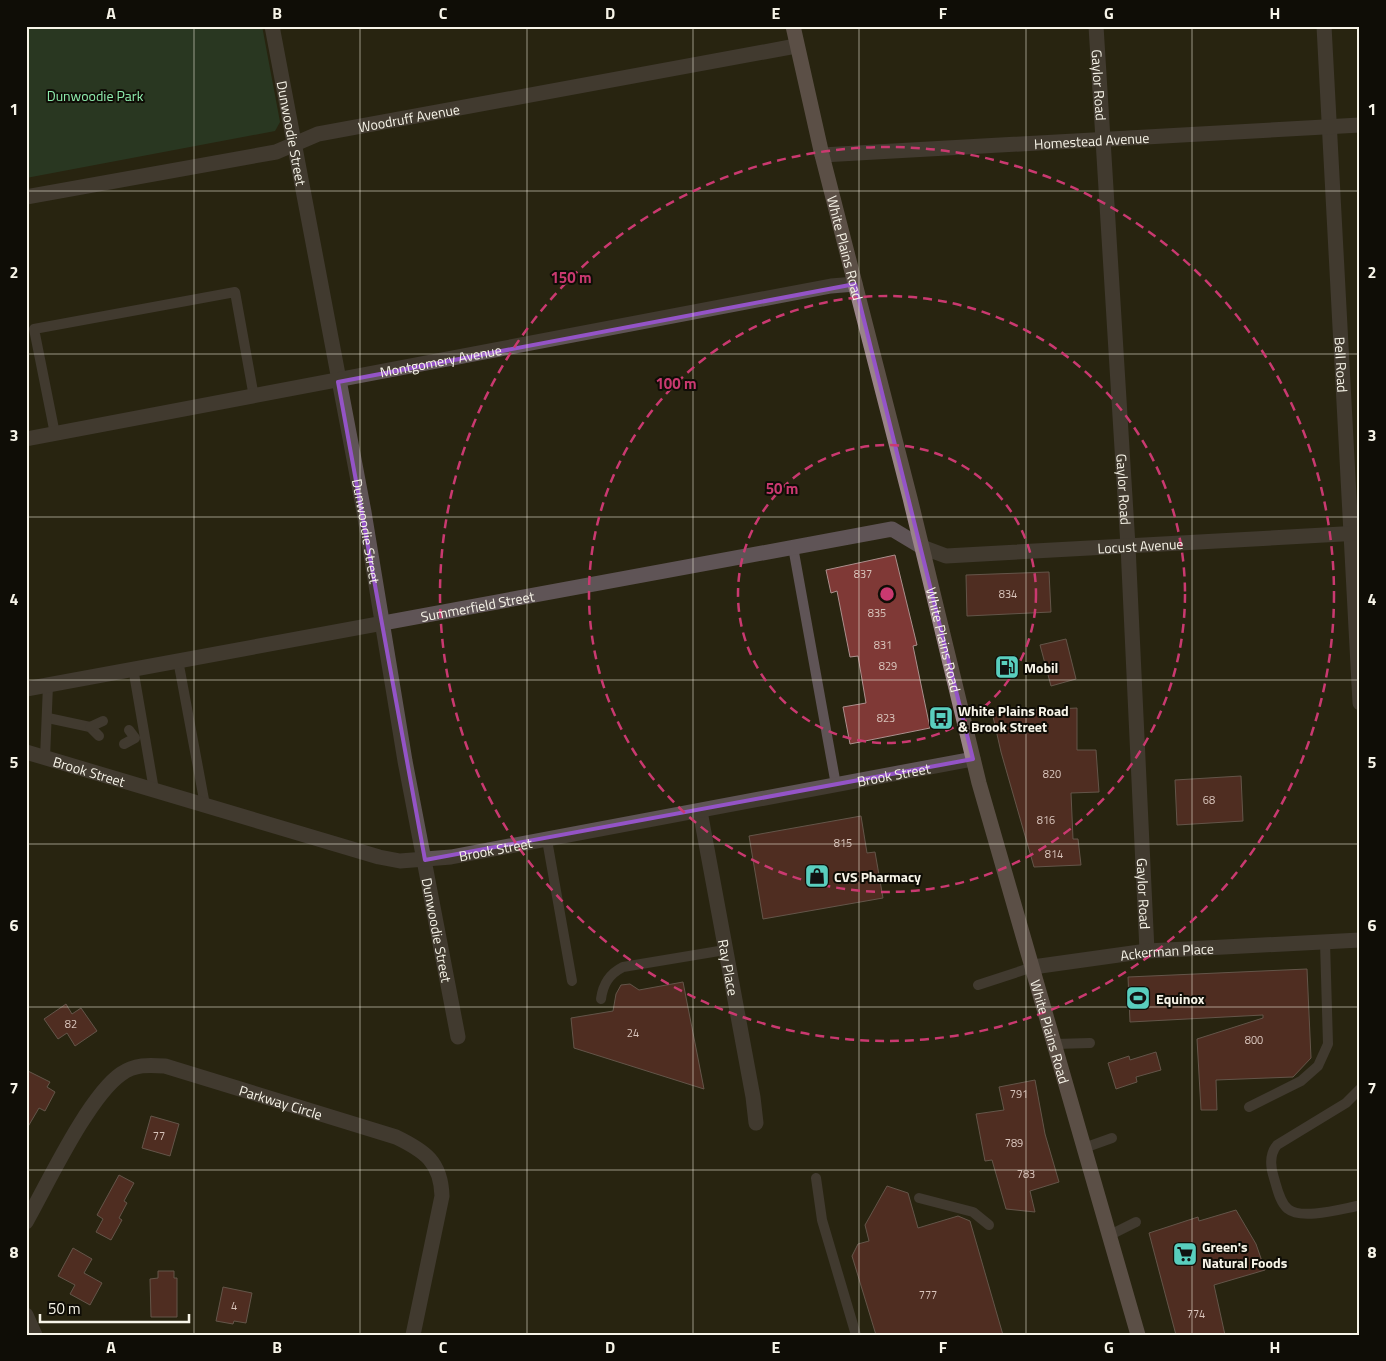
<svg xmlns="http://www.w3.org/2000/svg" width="1386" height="1361" viewBox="0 0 1386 1361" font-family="'Titillium Web',sans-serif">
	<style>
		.green { fill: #2a4f36 }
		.building { fill: #7f3936; stroke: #ab8f8d }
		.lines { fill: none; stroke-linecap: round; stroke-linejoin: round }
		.service { stroke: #5f5456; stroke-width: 10 }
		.minor { stroke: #5f5456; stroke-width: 15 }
		.tertiary { stroke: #5f5456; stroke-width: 15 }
		.primary { stroke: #998388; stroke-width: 15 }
		.marked { fill: none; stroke: #9454c7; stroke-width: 4; stroke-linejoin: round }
		.grid { fill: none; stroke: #f7f4e8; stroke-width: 1; stroke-opacity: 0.55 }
		.ring { fill: none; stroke: #ca3970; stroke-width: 2.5; stroke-dasharray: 9 6 }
		.labels { text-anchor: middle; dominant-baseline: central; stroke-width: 4; stroke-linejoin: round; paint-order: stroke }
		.number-label { font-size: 11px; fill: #d9c5bc }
		.street-label { font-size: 14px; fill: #f7f4e8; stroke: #0f0d06 }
		.park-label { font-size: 14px; fill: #8eedae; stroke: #0f0d06 }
		.poi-label { font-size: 14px; font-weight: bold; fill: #f7f4e8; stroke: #0f0d06; text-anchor: start }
		.centre { fill: #ca3970; stroke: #0f0d06; stroke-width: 2.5 }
		.ring-label { font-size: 15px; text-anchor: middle; font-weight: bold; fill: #ca3970; stroke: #0f0d06; stroke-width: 4; stroke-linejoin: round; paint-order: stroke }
		.neatline { fill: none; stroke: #f7f4e8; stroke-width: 2 }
		.grid-label { font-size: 16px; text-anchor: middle; font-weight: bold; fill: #f7f4e8 }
	</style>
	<rect width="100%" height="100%" fill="#282410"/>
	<path class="green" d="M26,26H262L280,122L275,131L26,178Z"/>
	<g class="building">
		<path d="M895,555L917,645L913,646L930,728L850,744L843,707L866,703L858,656L850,657L837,591L831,593L826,570Z"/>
		<path d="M1049,572L1051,612L967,616L966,575Z"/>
		<path d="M1066,639L1076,679L1051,686L1040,645Z"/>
		<path d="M1077,708V750H1096L1099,792L1071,793L1073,839H1078L1081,865L1034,867L1001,752L992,712Z"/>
		<path d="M1241,776L1243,821L1177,825L1175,780Z"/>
		<path d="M861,816L867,853L875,852L883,898L763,919L749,836Z"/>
		<path d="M1307,969L1311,1058L1293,1077L1216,1080L1217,1110H1201L1197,1039L1263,1018V1015L1130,1022L1128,977Z"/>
		<path d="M683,982L704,1089L574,1048L571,1018L613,1011L616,994L621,985L630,984L639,990Z"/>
		<path d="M66,1004L72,1014L81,1008L97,1031L75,1046L67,1033L58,1039L44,1019Z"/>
		<path d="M1156,1052L1161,1070L1136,1077L1137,1082L1116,1089L1108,1063L1129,1056L1130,1060Z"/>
		<path d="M26,1070L50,1082L47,1087L55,1092L45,1111L39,1108L26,1130Z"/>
		<path d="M1035,1080L1045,1134L1059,1182L1030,1191L1035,1212L1006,1209L992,1160L985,1161L976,1114L1004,1110L999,1087Z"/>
		<path d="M151,1116L179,1124L170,1156L142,1148Z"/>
		<path d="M119,1175L134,1183L124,1201L127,1203L119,1218L122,1220L111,1240L96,1232L103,1219L97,1215Z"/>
		<path d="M887,1186L908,1193L918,1228L958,1216L970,1221L1003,1335H876L852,1256L858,1244L869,1241L865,1225Z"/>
		<path d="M1236,1210L1256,1244L1265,1270L1214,1285L1225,1335H1176L1149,1233L1198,1217L1199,1221Z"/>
		<path d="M73,1248L92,1259L84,1273L102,1283L90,1305L70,1294L75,1285L58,1276Z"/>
		<path d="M158,1271H174V1278H177V1317H151L150,1279L158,1278Z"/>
		<path d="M223,1287L252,1293L246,1323L234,1321L233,1324L216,1321Z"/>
	</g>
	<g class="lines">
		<g class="service">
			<path d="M55,434L34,329L235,292L254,397"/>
			<path d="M793,547L836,785"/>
			<path d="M178,660L205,805"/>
			<path d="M133,668L154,790"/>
			<path d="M48,718L90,727L99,736"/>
			<path d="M90,727L103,721"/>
			<path d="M124,744L135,738L129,730"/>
			<path d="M45,758L48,685"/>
			<path d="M547,840L572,981"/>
			<path d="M978,985L1033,967"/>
			<path d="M601,999C603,984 609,974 623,967L725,950"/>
			<path d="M1055,1044L1090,1043"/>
			<path d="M1249,1107L1301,1081L1318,1066L1328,1044L1325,942"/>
			<path d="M1084,1148L1112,1138"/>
			<path d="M816,1178L822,1220L856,1335"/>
			<path d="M919,1198L973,1212L989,1225"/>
			<path d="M1357,1206C1341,1209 1301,1220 1288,1209C1280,1203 1277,1188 1274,1178C1270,1166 1269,1155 1277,1145L1346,1103L1360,1089"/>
			<path d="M1110,1235L1136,1222"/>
		</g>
		<g class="minor">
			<path id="s1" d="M272,26L364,512L405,761L458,1037"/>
			<path id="s2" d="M1096,26L1128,546L1147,951"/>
			<path id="s3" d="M1324,26L1360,703"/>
			<path id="s4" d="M822,155L1360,125"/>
			<path id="s5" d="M26,197L276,152L318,134L796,46"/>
			<path id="s6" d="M26,439L831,286L855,284"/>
			<path id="s7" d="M26,689L892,529L922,547L946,556L1360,533"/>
			<path id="s8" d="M700,811L753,1097L756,1123"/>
			<path id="s9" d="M1033,967L1147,951L1360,940"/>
			<path id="s10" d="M26,1222C47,1185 88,1097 121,1074C135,1064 149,1065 165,1066L396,1137C425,1151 441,1162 442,1196L413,1335"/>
			<path d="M26,1315L35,1335"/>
		</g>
		<path class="tertiary" id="s11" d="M26,752L379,857L400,861L451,857L973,759"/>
		<path class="primary" id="s12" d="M793,26L822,155L910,498L979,783L1138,1335"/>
	</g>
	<path d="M0 0H1386V1361H0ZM855,284L973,759L425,860L338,382Z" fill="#282410" fill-opacity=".55" fill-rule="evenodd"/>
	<path class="marked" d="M855,284L973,759L425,860L338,382Z"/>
	<path class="grid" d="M194,26V1335M360,26V1335M527,26V1335M693,26V1335M859,26V1335M1026,26V1335M1192,26V1335M26,191H1360M26,354H1360M26,517H1360M26,680H1360M26,844H1360M26,1007H1360M26,1170H1360"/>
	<g class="ring">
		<circle cx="887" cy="594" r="149"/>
		<circle cx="887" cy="594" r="298"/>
		<circle cx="887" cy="594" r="447"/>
	</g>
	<defs>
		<symbol id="fuel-square" viewBox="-11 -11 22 22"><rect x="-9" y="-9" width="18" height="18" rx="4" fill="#59cebe" stroke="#0f0d06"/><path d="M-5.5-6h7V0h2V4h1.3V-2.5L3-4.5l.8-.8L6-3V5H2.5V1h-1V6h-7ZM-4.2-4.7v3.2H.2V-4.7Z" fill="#111"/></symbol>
		<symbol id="bus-square" viewBox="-11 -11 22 22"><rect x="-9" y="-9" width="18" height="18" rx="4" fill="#59cebe" stroke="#0f0d06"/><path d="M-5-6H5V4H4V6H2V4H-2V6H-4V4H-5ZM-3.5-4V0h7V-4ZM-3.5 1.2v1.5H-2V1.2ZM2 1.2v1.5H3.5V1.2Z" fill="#111"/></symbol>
		<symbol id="shop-square" viewBox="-11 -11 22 22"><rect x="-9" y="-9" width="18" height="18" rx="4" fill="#59cebe" stroke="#0f0d06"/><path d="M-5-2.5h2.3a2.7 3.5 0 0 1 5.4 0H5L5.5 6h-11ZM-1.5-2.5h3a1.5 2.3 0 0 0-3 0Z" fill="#111"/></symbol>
		<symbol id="stadium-square" viewBox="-11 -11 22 22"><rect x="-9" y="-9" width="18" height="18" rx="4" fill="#59cebe" stroke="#0f0d06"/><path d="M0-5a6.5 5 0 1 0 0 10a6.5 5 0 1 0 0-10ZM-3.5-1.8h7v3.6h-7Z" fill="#111"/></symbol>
		<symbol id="supermarket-square" viewBox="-11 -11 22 22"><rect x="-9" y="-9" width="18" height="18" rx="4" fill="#59cebe" stroke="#0f0d06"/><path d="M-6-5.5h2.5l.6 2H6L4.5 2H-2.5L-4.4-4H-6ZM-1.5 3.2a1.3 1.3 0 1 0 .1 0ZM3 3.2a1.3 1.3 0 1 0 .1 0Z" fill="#111"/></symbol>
	</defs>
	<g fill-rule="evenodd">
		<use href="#fuel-square" x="993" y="653" width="28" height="28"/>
		<use href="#bus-square" x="927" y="704" width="28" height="28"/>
		<use href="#shop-square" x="803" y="862" width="28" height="28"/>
		<use href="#stadium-square" x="1124" y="984" width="28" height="28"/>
		<use href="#supermarket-square" x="1171" y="1240" width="28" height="28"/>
	</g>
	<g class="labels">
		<g class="number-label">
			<text x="863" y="574">837</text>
			<text x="1008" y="594">834</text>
			<text x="877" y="613">835</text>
			<text x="883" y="645">831</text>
			<text x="888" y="666">829</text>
			<text x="886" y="718">823</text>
			<text x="1052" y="774">820</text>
			<text x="1209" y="800">68</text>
			<text x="1046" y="820">816</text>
			<text x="843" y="843">815</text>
			<text x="1054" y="854">814</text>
			<text x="71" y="1024">82</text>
			<text x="633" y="1033">24</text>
			<text x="1254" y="1040">800</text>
			<text x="1019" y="1094">791</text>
			<text x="159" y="1136">77</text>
			<text x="1014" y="1143">789</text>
			<text x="1026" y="1174">783</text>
			<text x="928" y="1295">777</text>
			<text x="234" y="1306">4</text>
			<text x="1196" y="1314">774</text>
		</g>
		<g class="street-label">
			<text stroke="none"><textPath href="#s2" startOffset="59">Gaylor Road</textPath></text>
			<text stroke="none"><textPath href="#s5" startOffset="392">Woodruff Avenue</textPath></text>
			<text stroke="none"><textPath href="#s1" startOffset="109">Dunwoodie Street</textPath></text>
			<text stroke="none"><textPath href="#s4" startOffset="270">Homestead Avenue</textPath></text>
			<text stroke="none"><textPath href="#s12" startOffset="228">White Plains Road</textPath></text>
			<text stroke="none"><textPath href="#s6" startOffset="422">Montgomery Avenue</textPath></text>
			<text stroke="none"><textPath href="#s3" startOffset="339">Bell Road</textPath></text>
			<text stroke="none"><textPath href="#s2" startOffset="464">Gaylor Road</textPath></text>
			<text stroke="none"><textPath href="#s1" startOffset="514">Dunwoodie Street</textPath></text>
			<text stroke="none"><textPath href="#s7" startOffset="1136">Locust Avenue</textPath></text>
			<text stroke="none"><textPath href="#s7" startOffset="459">Summerfield Street</textPath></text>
			<text stroke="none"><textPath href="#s12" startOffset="632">White Plains Road</textPath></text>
			<text stroke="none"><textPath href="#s11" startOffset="66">Brook Street</textPath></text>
			<text stroke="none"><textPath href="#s11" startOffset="891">Brook Street</textPath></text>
			<text stroke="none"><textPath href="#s11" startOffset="486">Brook Street</textPath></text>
			<text stroke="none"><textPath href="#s2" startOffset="869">Gaylor Road</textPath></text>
			<text stroke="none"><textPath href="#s1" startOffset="919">Dunwoodie Street</textPath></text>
			<text stroke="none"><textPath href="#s9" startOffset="135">Ackerman Place</textPath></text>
			<text stroke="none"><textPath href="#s8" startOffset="159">Ray Place</textPath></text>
			<text stroke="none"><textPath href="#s12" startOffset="1038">White Plains Road</textPath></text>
			<text stroke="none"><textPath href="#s10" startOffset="344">Parkway Circle</textPath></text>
		</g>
		<g class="park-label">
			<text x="95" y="95">Dunwoodie Park</text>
		</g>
		<g class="poi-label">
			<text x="1024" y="667">Mobil</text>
			<text x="958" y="710">White Plains Road<tspan x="958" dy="16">&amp; Brook Street</tspan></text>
			<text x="834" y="876">CVS Pharmacy</text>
			<text x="1156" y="998">Equinox</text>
			<text x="1202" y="1246">Green's<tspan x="1202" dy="16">Natural Foods</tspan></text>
		</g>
	</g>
	<circle cx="887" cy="594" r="8" class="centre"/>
	<g class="ring-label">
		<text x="571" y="283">150 m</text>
		<text x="676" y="389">100 m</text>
		<text x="782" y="494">50 m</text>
	</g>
	<rect width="1386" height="1361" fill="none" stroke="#0f0d06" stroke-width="55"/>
	<path d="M40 1314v8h149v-8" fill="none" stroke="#f7f4e8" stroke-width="2.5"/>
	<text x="48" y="1314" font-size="15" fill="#f7f4e8" stroke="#0f0d06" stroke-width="4" paint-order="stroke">50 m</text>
	<rect x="28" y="28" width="1330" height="1306" class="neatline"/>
	<g class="grid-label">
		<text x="111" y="19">A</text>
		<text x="277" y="19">B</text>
		<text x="443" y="19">C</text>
		<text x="610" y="19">D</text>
		<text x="776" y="19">E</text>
		<text x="943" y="19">F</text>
		<text x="1109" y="19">G</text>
		<text x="1275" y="19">H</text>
		<text x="14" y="115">1</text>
		<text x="1372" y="115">1</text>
		<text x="14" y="278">2</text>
		<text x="1372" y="278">2</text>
		<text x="14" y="441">3</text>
		<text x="1372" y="441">3</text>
		<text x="14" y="605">4</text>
		<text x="1372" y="605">4</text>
		<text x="14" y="768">5</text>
		<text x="1372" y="768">5</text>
		<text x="14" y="931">6</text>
		<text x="1372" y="931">6</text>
		<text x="14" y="1094">7</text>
		<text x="1372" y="1094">7</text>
		<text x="14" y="1258">8</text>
		<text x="1372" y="1258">8</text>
		<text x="111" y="1353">A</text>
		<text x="277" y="1353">B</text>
		<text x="443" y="1353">C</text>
		<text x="610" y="1353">D</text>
		<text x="776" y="1353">E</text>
		<text x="943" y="1353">F</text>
		<text x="1109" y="1353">G</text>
		<text x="1275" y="1353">H</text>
	</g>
</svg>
